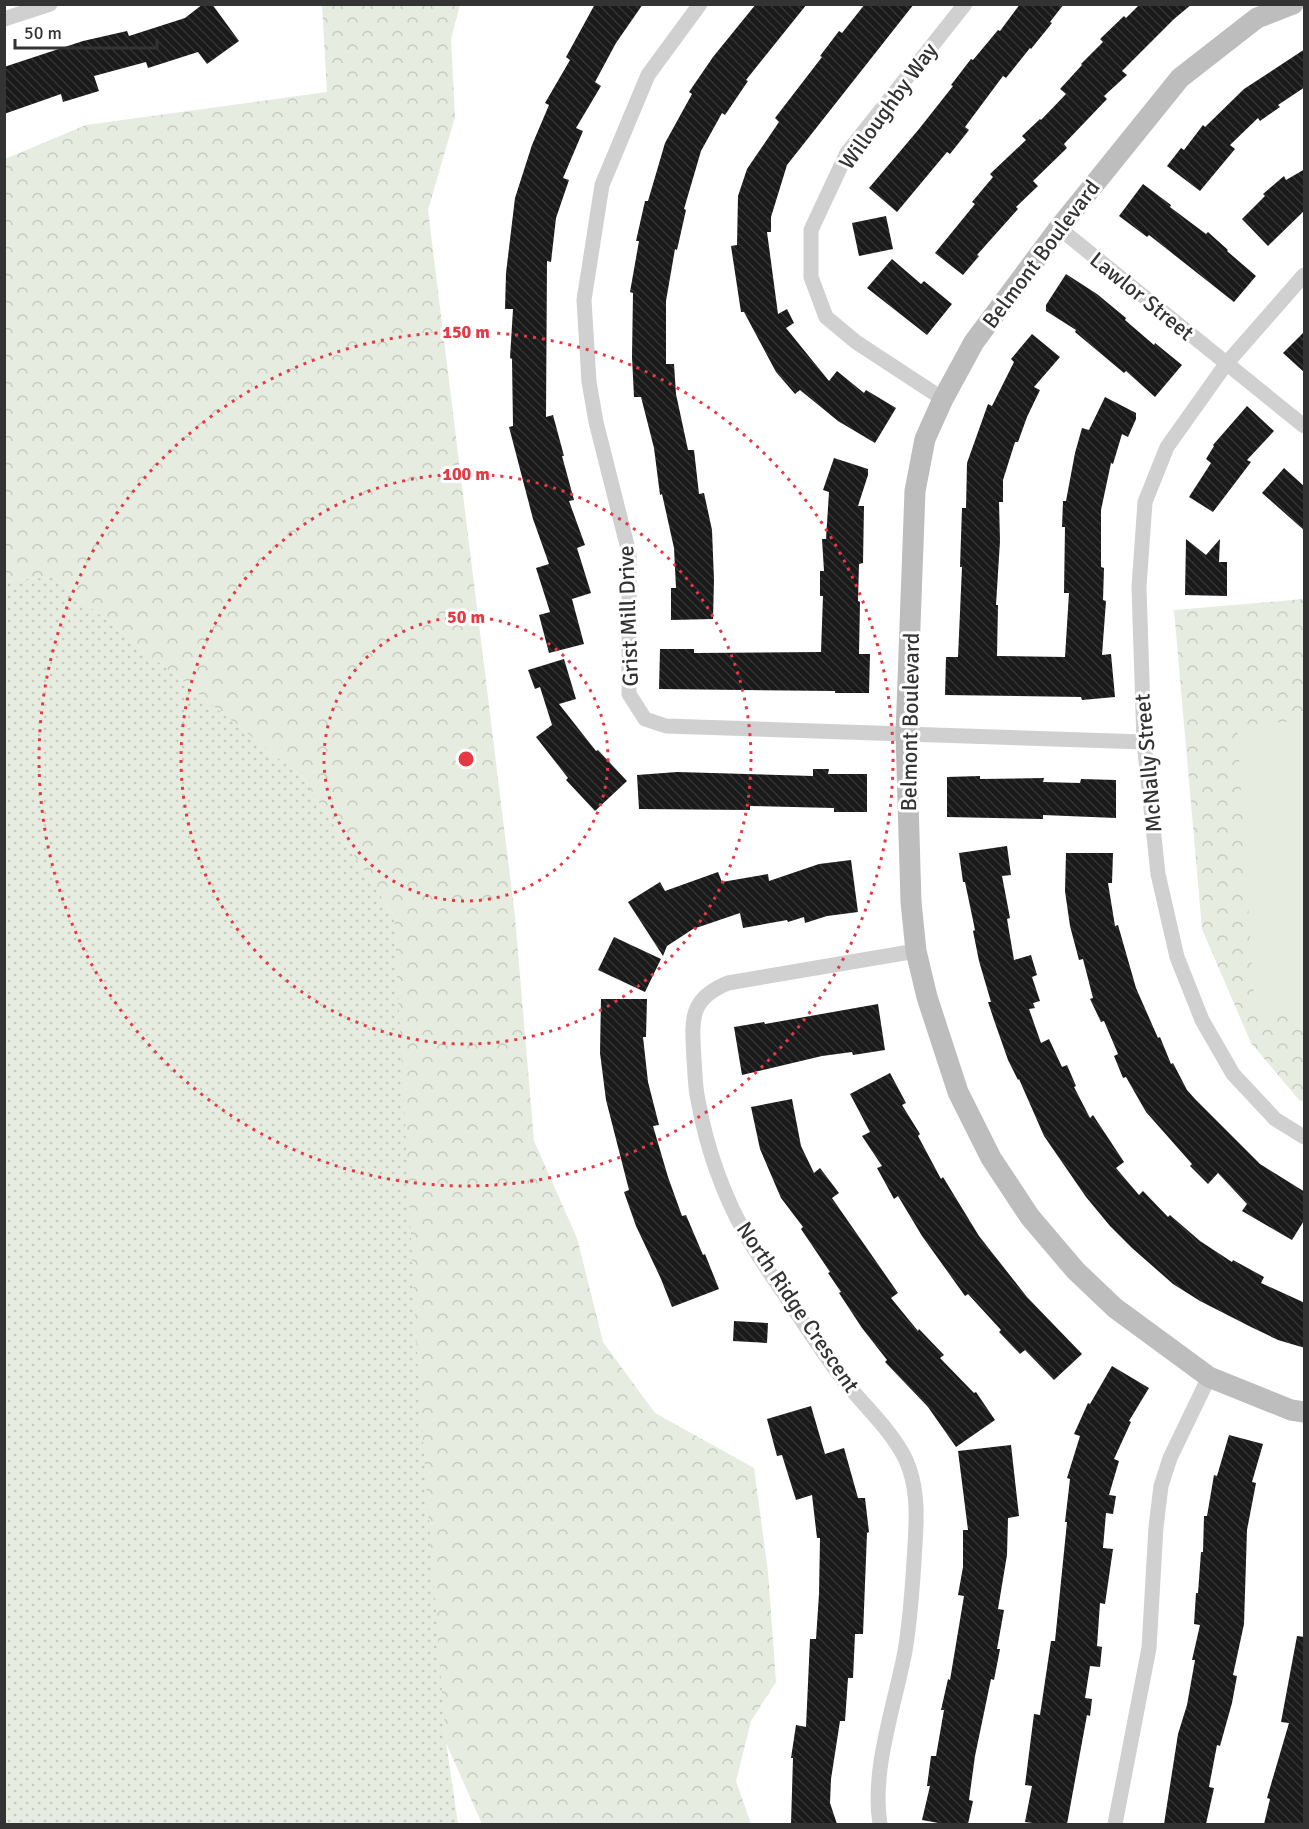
<svg xmlns="http://www.w3.org/2000/svg" width="1309" height="1829" viewBox="0 0 1309 1829" font-family="Signika,sans-serif">
	<style>
		.grass { fill: url(#grass-dots) }
		.forest { fill: url(#forest-crowns) }
		.garden { fill: #e6ecdf }
		.building { fill: url(#building-back-hatch) }
		.lines { fill: none; stroke-linecap: round; stroke-linejoin: round }
		.street { stroke: #d0d0d0; stroke-width: 15 }
		.secondary { stroke: #bdbdbd; stroke-width: 21 }
		.ring { fill: none; stroke: #e63946; stroke-width: 3; stroke-dasharray: 3 6 }
		.labels { text-anchor: middle; dominant-baseline: central; stroke-width: 6; stroke-linejoin: round; paint-order: stroke }
		.street-label { font-size: 22px; fill: #333; stroke: #fff }
		.centre { fill: #e63946; stroke: #fff; stroke-width: 3 }
		.ring-label { font-size: 18px; text-anchor: middle; font-weight: bold; fill: #e63946; stroke: #fff; stroke-width: 6; stroke-linejoin: round; paint-order: stroke }
	</style>
	<defs>
		<pattern id="grass-dots" width="8" height="8" patternUnits="userSpaceOnUse" patternTransform="scale(1.5)"><rect width="8" height="8" fill="#e6ecdf"/><path d="M2 2h.1M6 6h.1" fill="none" stroke="#c6cbc0" stroke-width="1.8" stroke-linecap="round"/></pattern>
		<pattern id="forest-crowns" width="20" height="18" patternUnits="userSpaceOnUse" patternTransform="scale(1.5)"><rect width="20" height="18" fill="#e6ecdf"/><path d="M2 6a3 3 0 1 1 6 0M12 15a3 3 0 1 1 6 0" fill="none" stroke="#c6cbc0"/></pattern>
		<pattern id="building-back-hatch" width="6" height="6" patternUnits="userSpaceOnUse" patternTransform="scale(1.5)"><rect width="6" height="6" fill="#1a1a1a"/><path d="M-1 5l2 2M0 0l6 6M5-1l2 2" fill="none" stroke="#333"/></pattern>
	</defs>
	<rect width="100%" height="100%" fill="#fff"/>
	<path class="grass" d="M53,577L303,778L394,916L446,1742L458,1824H5L4,581Z"/>
	<g class="forest">
		<path d="M322,5H460L451,39L455,117L428,210L515,917L534,1141L577,1238L603,1342L655,1413L754,1468L768,1572L776,1682L751,1721L736,1781L751,1824H482L446,1743L419,1389L394,916L303,778L53,577L5,581V159L86,125L327,92Z"/>
		<path d="M1304,599V1102L1299,1100L1251,1043L1202,929L1174,610Z"/>
	</g>
	<path class="garden" d="M1304,721V1011L1255,1014L1237,725Z"/>
	<g class="building">
		<path d="M203,4H212L239,41L207,64L198,52L148,68L146,62L94,76L99,91L63,102L61,94L4,114V67L83,41L127,31L129,36L185,18Z"/>
		<path d="M595,4H643L616,43L595,82L601,86L576,128L583,131L563,178L569,180L556,218L551,262L547,261L546,417L553,415L564,456H562L574,500L569,501L585,545L577,548L591,593L572,599L584,644L549,653L539,615L550,612L536,568L549,564L533,519L509,427L513,426L512,359L510,358L513,309H505L506,273L515,198L532,145L549,105L545,103L570,60L566,57Z"/>
		<path d="M756,4H807L746,80L748,81L725,115L722,113L701,151L684,209L686,210L677,250L675,249L666,301V364H674L676,394L688,450H694L699,494L704,493L712,530L714,580L713,619L671,620V588H676L674,548L662,494L660,495L654,448L641,397H634L632,357L633,293L630,292L639,241H636L645,201H648L665,143L692,94L689,92L713,57Z"/>
		<path d="M865,4H914L787,165L771,217V232H767L778,314L787,309L794,323L786,328L829,381L837,371L864,393L866,390L896,408L875,443L838,421L800,390L795,394L776,372L744,312H741L731,246L737,245L738,196L747,169L779,122L775,118L822,57L820,56L839,31L842,33Z"/>
		<path d="M1020,4H1064L1050,22L1052,23L1031,49L1030,48L1006,78L1003,76L965,127L969,130L950,154L947,152L897,212L869,188L919,129L953,86L951,85L971,59L973,60L998,30L1000,31Z"/>
		<path d="M1140,4H1192L1174,19L1122,71L1127,75L1104,96L1107,99L1064,144L1067,148L1033,181L1038,186L1016,207L1018,209L977,255L979,256L963,275L935,253L975,204L972,202L993,177L990,174L1026,140L1022,136L1040,119L1041,120L1066,94L1060,89L1082,65L1081,64L1103,42L1100,39L1124,16L1126,18Z"/>
		<path d="M1305,49V87L1278,105L1280,107L1260,121L1258,118L1230,145L1235,149L1200,191L1167,166L1181,148L1184,150L1203,125L1205,127L1244,89Z"/>
		<path d="M1305,169V210L1268,246L1242,219L1265,196L1263,194L1284,176L1286,180Z"/>
		<path d="M1143,184L1171,205L1170,207L1206,234L1208,232L1228,250L1227,251L1256,276L1234,302L1149,235L1147,237L1119,216Z"/>
		<path d="M886,216L893,249L859,256L852,223Z"/>
		<path d="M892,259L921,284L924,281L952,304L927,335L867,288Z"/>
		<path d="M1066,274L1097,294L1126,318L1125,320L1154,345L1155,343L1182,365L1155,397L1126,371L1124,373L1075,332L1076,330L1046,311V305Z"/>
		<path d="M1305,331V373L1283,353Z"/>
		<path d="M1032,334L1060,357L1034,387L1040,390L1027,417L1018,442H1015L1003,480V502H999L1000,541L996,605H998L997,656L1065,657L1069,593H1064L1065,527H1062L1063,501H1066L1075,453L1082,428L1089,430L1105,397L1136,413V419L1128,437L1122,434L1113,464L1111,463L1101,510V567L1104,568L1103,600L1106,601L1102,655L1111,654L1115,697L1082,700L1081,697L945,695L946,657H958L962,567H960L962,508H966L967,463L988,404L992,406L1014,362L1011,359Z"/>
		<path d="M1247,406L1274,431L1247,460L1251,462L1213,512L1189,497L1211,463L1206,459L1214,446L1213,445Z"/>
		<path d="M834,458L868,469V475L858,506H864L863,563L859,564L858,601L860,602L859,654H870L869,693H835V691L659,689L660,649H694V653L821,652L823,596H820V571H824L822,539H826L829,492L823,490Z"/>
		<path d="M1284,468L1305,487V531L1262,493Z"/>
		<path d="M1186,539L1206,555L1220,539L1219,562H1227V596L1185,595Z"/>
		<path d="M564,659L576,699L559,704L596,751L598,750L627,781L595,811L566,780L568,778L536,737L552,725L540,687L535,689L528,670Z"/>
		<path d="M813,769H829L828,774H867V812H834V808L750,806V810L639,809L637,775L677,772L813,776Z"/>
		<path d="M980,776V779L1044,778L1043,782L1080,783L1081,779L1116,780V818L1043,815V819L947,817V777Z"/>
		<path d="M1007,846L1011,875L1002,876L1010,918L1007,919L1014,960L1031,955L1037,975L1032,977L1040,1001L1033,1003L1035,1008L1029,1009L1041,1043L1049,1039L1062,1067L1067,1065L1076,1086L1074,1087L1090,1118L1093,1115L1124,1162L1116,1168L1139,1195L1143,1191L1168,1217L1170,1215L1200,1241L1232,1262L1233,1260L1264,1277L1261,1283L1305,1303V1348L1278,1340L1251,1327L1200,1301L1173,1284L1132,1248L1110,1226L1086,1197L1044,1136L1019,1079L1018,1080L1008,1060L994,1020L988,1002H991L979,961L973,931L975,930L965,882H963L959,853Z"/>
		<path d="M1066,853H1113L1112,883H1108L1115,926L1118,925L1136,988L1158,1038L1160,1037L1171,1064L1173,1063L1187,1090L1195,1099L1260,1164L1305,1192V1219L1292,1240L1242,1211L1247,1204L1218,1173L1208,1184L1190,1166L1192,1164L1146,1112L1126,1077L1123,1078L1114,1056L1118,1054L1104,1021L1101,1022L1090,999L1093,998L1083,959L1079,960L1070,926L1065,891Z"/>
		<path d="M851,860L858,912L827,916L805,923L804,917L788,922L787,920L743,928L740,913L693,929L667,946L663,956L628,902L660,882L665,891L718,872L722,882L768,874L769,881L819,864Z"/>
		<path d="M614,937L661,959L645,992L598,970Z"/>
		<path d="M601,999H647L646,1037H643L648,1082L659,1125L653,1126L668,1177L682,1216L686,1215L703,1255L705,1254L719,1289L672,1307L661,1279L636,1226L624,1192L629,1190L606,1100L600,1053Z"/>
		<path d="M878,1004L885,1050L853,1055L852,1052L822,1056L742,1075L734,1027L764,1022L765,1024Z"/>
		<path d="M890,1073L906,1103L902,1105L920,1134L918,1136L941,1179L943,1177L979,1236L1027,1297L1082,1354L1054,1380L1025,1350L1020,1354L999,1332L1001,1330L968,1294L965,1296L922,1236L898,1196L894,1199L877,1168L882,1166L862,1136L870,1132L850,1094Z"/>
		<path d="M792,1099L801,1146L814,1173L820,1168L839,1193L832,1198L898,1293L891,1298L918,1331L919,1329L944,1355L940,1358L974,1393L976,1392L995,1420L956,1447L928,1407L885,1362L887,1360L862,1328L839,1293L841,1292L828,1273L830,1272L801,1229L803,1227L781,1198L760,1149L751,1107Z"/>
		<path d="M734,1321L768,1323L767,1343L733,1341Z"/>
		<path d="M1112,1366L1149,1388L1129,1421L1131,1422L1114,1459L1119,1461L1109,1495L1116,1496L1113,1514L1106,1513L1103,1548L1113,1549L1105,1604L1100,1603L1097,1646L1102,1647L1100,1667L1090,1666L1085,1698L1092,1699L1090,1716L1087,1715L1067,1824H1040L1025,1822L1032,1786L1025,1785L1034,1714L1040,1715L1051,1641H1055L1067,1522H1065L1070,1479L1067,1478L1080,1436L1074,1434L1088,1403L1090,1404Z"/>
		<path d="M811,1406L825,1454L844,1448L858,1498H865L869,1532L867,1533L863,1634H855L853,1678H848L845,1721H840L831,1779L830,1803L837,1824H791L793,1758H791L796,1725L806,1727L810,1639H816L819,1594L820,1538H817L812,1495L796,1500L782,1455L777,1456L767,1419Z"/>
		<path d="M1229,1435L1263,1444L1252,1482L1256,1483L1247,1530L1244,1624L1233,1675L1237,1676L1232,1703L1220,1746L1217,1745L1209,1787L1214,1788L1206,1824H1164L1178,1734L1187,1705L1195,1660H1192L1200,1625L1194,1624L1196,1593H1198L1201,1552H1203L1204,1516H1207L1214,1475L1217,1476Z"/>
		<path d="M1011,1445L1019,1516L1008,1518L1007,1555L998,1609L1004,1610L997,1649H1000L994,1680L991,1679L975,1756L969,1800L973,1801L968,1824H944L922,1820L930,1786H927L931,1756H936L944,1710H941L948,1679L950,1680L964,1596L958,1595L963,1567V1530H968L958,1451Z"/>
		<path d="M1297,1636L1305,1637V1824H1264L1270,1799L1267,1798L1289,1723L1281,1722Z"/>
	</g>
	<g class="lines">
		<g class="street">
			<path d="M700,4L648,75L602,185L584,300L589,382L596,422L629,553V694L645,719L666,726L1144,742"/>
			<path d="M4,19L50,4"/>
			<path d="M1059,228L1304,426"/>
			<path d="M1304,275L1226,364L1167,447L1145,502L1139,587L1144,742L1158,874L1177,957L1202,1020L1233,1074L1275,1119L1304,1137"/>
			<path d="M943,399L856,342L826,317L811,277V230L847,153L965,4"/>
			<path d="M880,1824C871,1770 895,1705 905,1651C911,1616 913,1580 915,1545C917,1515 918,1485 905,1458C890,1428 862,1404 842,1378C822,1352 805,1325 787,1298C773,1277 758,1257 746,1235C723,1195 706,1146 698,1100C695,1087 695,1072 694,1059C692,1021 688,999 728,983L916,951"/>
			<path d="M1115,1824L1149,1648L1156,1527L1161,1486L1170,1458L1209,1377"/>
		</g>
		<path class="secondary" d="M1293,4L1257,18L1180,78L1059,228L974,342L943,399L925,439L915,491L906,734L911,902L916,951L927,997L958,1092L991,1158L1030,1217L1076,1271L1115,1308L1209,1377L1291,1410L1304,1412"/>
	</g>
	<g class="ring">
		<circle cx="466" cy="759" r="142"/>
		<circle cx="466" cy="759" r="285"/>
		<circle cx="466" cy="759" r="427"/>
	</g>
	<g class="labels">
		<g class="street-label">
			<text transform="translate(888 106) rotate(-54)">Willoughby Way</text>
			<text transform="translate(1041 254) rotate(-53)">Belmont Boulevard</text>
			<text transform="translate(1142 296) rotate(39)">Lawlor Street</text>
			<text transform="translate(628 616) rotate(-92)">Grist Mill Drive</text>
			<text transform="translate(910 722) rotate(-89)">Belmont Boulevard</text>
			<text transform="translate(1148 763) rotate(-95)">McNally Street</text>
			<text transform="translate(798 1307) rotate(56)">North Ridge Crescent</text>
		</g>
	</g>
	<circle cx="466" cy="759" r="9" class="centre"/>
	<g class="ring-label">
		<text x="466" y="338">150 m</text>
		<text x="466" y="480">100 m</text>
		<text x="466" y="623">50 m</text>
	</g>
	<rect width="1309" height="1829" fill="none" stroke="#333333" stroke-width="12"/>
	<path d="M15 39v9h142v-9" fill="none" stroke="#333333" stroke-width="3"/>
	<text x="24" y="39" font-size="18" fill="#333333" stroke="#ffffff" stroke-width="4.5" paint-order="stroke">50 m</text>
</svg>
